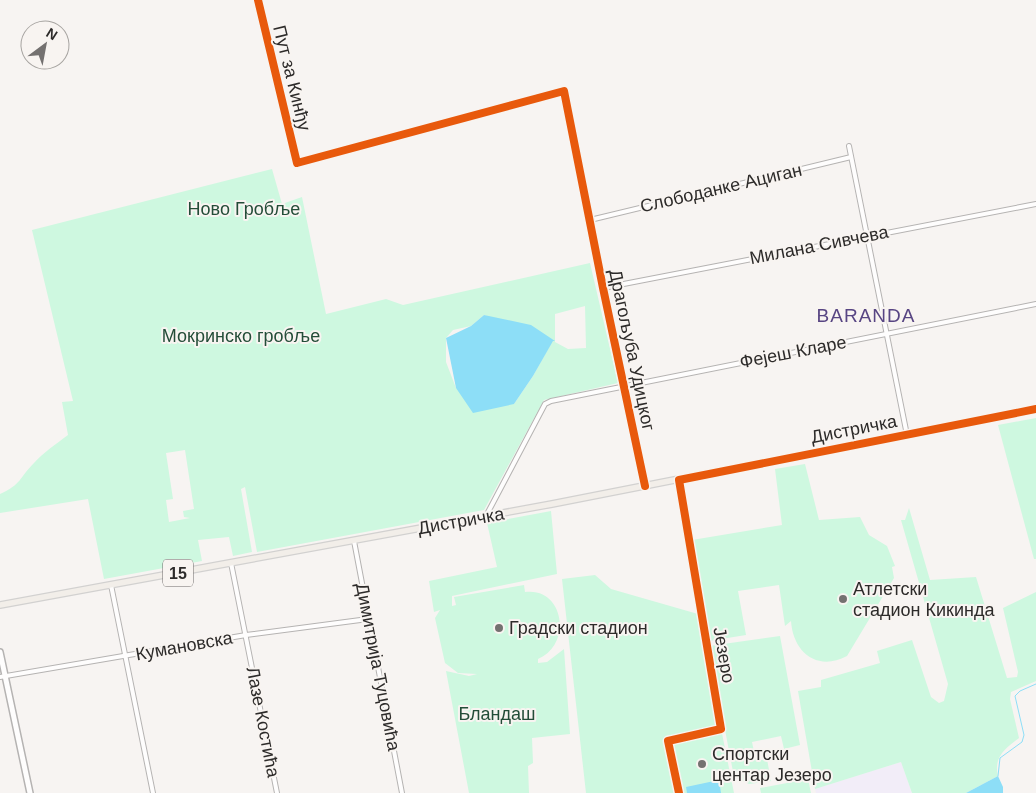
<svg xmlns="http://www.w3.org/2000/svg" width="1036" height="793" viewBox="0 0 1036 793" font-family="Arial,sans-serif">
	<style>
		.industrial { fill: #f2edf8 }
		.green { fill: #cef8e0; fill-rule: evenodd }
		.water { fill: #8ddef7 }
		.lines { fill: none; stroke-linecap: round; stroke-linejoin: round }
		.stream { stroke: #8ddef7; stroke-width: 1 }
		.street-casing { stroke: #b5b3b2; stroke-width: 6 }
		.secondary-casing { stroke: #b5b3b2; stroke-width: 8 }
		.primary-casing { stroke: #d2d1d0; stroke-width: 8 }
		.street { stroke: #fefdfd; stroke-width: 4 }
		.secondary { stroke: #fefdfd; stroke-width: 5 }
		.primary { stroke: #f2eee9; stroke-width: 5.5 }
		.cycleway-casing { stroke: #f8f4f1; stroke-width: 11 }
		.cycleway { stroke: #e8590c; stroke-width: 8 }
		.poi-dot { fill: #747170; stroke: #f8f4f1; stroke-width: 2 }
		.labels { text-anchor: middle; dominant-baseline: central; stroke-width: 4; stroke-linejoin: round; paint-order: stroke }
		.shield { fill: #f8f4f1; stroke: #6a6766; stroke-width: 1 }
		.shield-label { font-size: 16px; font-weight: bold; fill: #2d2b2a }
		.street-label { font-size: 18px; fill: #2d2b2a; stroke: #f8f4f1 }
		.park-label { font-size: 18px; fill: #234d38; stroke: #f8f4f1 }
		.poi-label { font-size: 18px; fill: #2d2b2a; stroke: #f8f4f1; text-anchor: start }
		.neighbourhood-label { font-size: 19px; letter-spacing: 1px; fill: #574583; stroke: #f8f4f1 }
	</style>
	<rect width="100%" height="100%" fill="#f7f4f2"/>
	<path class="industrial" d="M901,762L912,793H816L815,789Z"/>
	<g class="green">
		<path d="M272,169L282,204L302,197L326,314L386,299L403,305L590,263L618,383L544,400L484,510L257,552L245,487L241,489L252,552L233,556L229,537L198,540L202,561L104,579L88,499L0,513V494C22,484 19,478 34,463C44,452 56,444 68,435L62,402L73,401L32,230ZM585,306L586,348L568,349L555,342V314ZM484,315L553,340L533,376L514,404L456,388L446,362V338L453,330L471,326ZM185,450L194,509L183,511L184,517L190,518L169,522L166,500L173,499L166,453Z"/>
		<path d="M1036,418V559H1034L998,425Z"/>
		<path d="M805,464L819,520L860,517L869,535L887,546L895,566L892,567L894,578L847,656C817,672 793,652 791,621L785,626L779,585L738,591L746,635L709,641L692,540L782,525L775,469Z"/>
		<path d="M909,508L930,580L976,577L1007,678L1017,677L1018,672L1003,608L1036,592V681L1011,692L1010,699L1019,738C1006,748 993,757 998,776L966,793H912L901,762L815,789L798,691L821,687V680L880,663L877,651L912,640L931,697L939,703L944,701L948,684L901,520H905Z"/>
		<path d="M551,511L557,574L452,596V606L456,605L454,597L524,585L525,592C564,587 573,644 538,659V663L547,662L564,649L570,734L532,738L533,763L528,766L529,793H469L446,671L469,676L477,674L458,673L445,663L435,618L440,610L434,612L429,581L497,567L487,523Z"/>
		<path d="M595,575L611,589L698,614L734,793H682L670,735L665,736L677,793H586L562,579Z"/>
		<path d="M780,636L800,745L784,749L781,736L752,742L756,761L767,759L771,781L749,784L734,777L709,646Z"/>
		<path d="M808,779L811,793H761L760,788Z"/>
	</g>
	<g class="water">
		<path d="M484,315L531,325L555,341H553L533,376L514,404L473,413L456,388L446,338L471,326Z"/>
		<path d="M998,776L1003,787V793H966Z"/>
		<path d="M719,780L721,793H687L686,787Z"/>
	</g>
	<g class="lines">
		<path class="stream" d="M998,776L1000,758L1022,742L1024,735L1015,696L1020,691L1036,684"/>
		<defs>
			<g id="street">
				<path d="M258,0L297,163L564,91L603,288L645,486"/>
				<path d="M849,146L907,435"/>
				<path d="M590,220L851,157"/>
				<path d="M603,288L1036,204"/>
				<path d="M679,480L721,729L668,741L679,793"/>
				<path d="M486,516L545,404L551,401L1036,304"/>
				<path d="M354,541L402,793"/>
				<path d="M231,563L277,793"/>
				<path d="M111,585L153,793"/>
				<path d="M0,677L246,635L368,619"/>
			</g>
			<path id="secondary" d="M0,652L30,793"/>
			<path id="primary" d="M0,605L552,504L1036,409"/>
		</defs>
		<use href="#street" class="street-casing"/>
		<use href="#secondary" class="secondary-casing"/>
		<use href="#primary" class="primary-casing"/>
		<use href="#street" class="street"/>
		<use href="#secondary" class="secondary"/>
		<use href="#primary" class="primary"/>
		<defs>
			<g id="cycleway">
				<path d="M258,0L297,163L564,91L603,288L645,486"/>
				<path d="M679,793L668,741L721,729L679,480L1036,409"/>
			</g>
		</defs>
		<use href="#cycleway" class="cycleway-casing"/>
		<use href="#cycleway" class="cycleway"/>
	</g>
	<g class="poi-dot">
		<circle cx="843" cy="599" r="5"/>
		<circle cx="499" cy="628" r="5"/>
		<circle cx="702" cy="764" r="5"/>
	</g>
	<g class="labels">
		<rect class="shield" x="163" y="559.5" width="30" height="27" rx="4"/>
		<g class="shield-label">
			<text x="178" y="573">15</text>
		</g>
		<g class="street-label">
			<text transform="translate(292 78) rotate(76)">Пут за Кинђу</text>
			<text transform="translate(721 188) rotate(-13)">Слободанке Ациган</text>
			<text transform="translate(819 245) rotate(-11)">Милана Сивчева</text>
			<text transform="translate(632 350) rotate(78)">Драгољуба Удицког</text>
			<text transform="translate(793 352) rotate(-11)">Фејеш Кларе</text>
			<text transform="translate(854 429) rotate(-11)">Дистричка</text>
			<text transform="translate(461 521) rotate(-10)">Дистричка</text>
			<text transform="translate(184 646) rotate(-10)">Кумановска</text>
			<text transform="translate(724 655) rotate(80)">Језеро</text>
			<text transform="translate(378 667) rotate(79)">Димитрија Туцовића</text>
			<text transform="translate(263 722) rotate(79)">Лазе Костића</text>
		</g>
		<g class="park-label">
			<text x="244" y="209">Ново Гробље</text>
			<text x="241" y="336">Мокринско гробље</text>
			<text x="497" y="714">Бландаш</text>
		</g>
		<g class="poi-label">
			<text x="853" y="589">Атлетски<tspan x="853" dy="21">стадион Кикинда</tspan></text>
			<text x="509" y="628">Градски стадион</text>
			<text x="712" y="754">Спортски<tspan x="712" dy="21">центар Језеро</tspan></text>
		</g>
		<g class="neighbourhood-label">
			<text x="866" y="315">BARANDA</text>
		</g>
	</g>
	<g transform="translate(45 45) rotate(32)"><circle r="24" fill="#f8f4f1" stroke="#a7a4a1"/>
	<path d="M0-4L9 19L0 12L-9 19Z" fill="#747170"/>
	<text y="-8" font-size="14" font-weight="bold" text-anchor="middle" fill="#2d2b2a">N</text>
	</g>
</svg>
